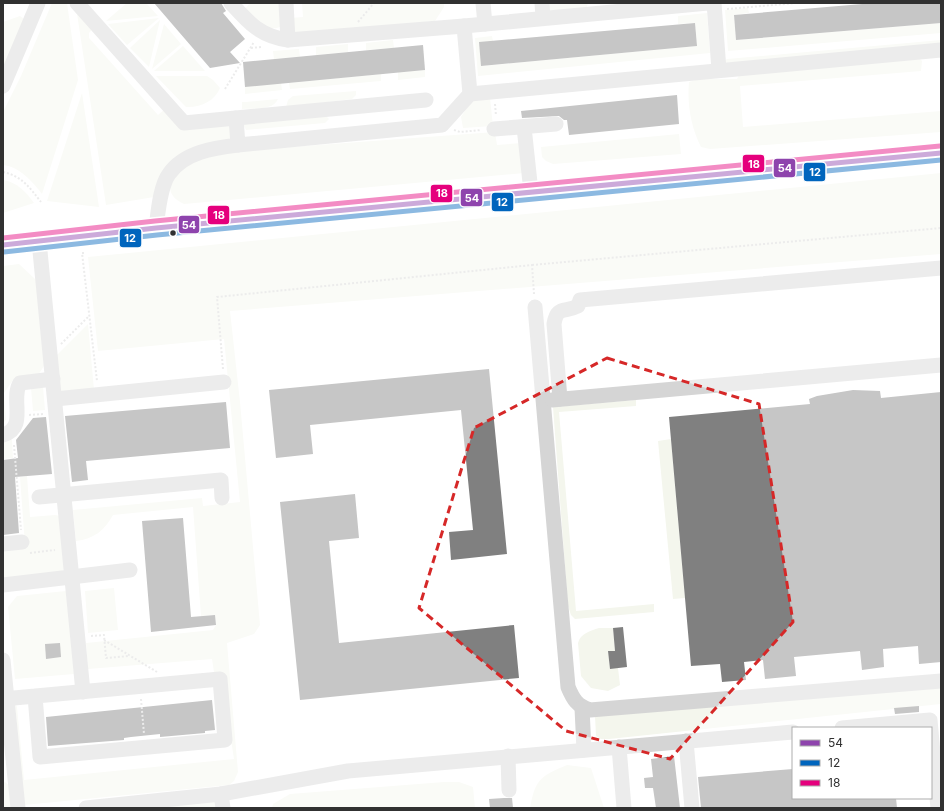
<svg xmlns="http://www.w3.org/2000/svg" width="944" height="811" viewBox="0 0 944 811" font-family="Inter,sans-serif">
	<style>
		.green { fill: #f4f6ed }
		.building { fill: #808080 }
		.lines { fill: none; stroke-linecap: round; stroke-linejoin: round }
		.path { stroke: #d5d5d5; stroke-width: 2; stroke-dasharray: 2 2; stroke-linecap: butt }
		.minor { stroke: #d5d5d5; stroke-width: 15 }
		.major { stroke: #c9c9c9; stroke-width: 20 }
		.bus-1-casing { stroke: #fff; stroke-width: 8 }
		.bus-2-casing { stroke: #fff; stroke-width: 8 }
		.bus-3-casing { stroke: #fff; stroke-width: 8 }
		.bus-1 { stroke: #8e44ad; stroke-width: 5 }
		.bus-2 { stroke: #0065bd; stroke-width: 5 }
		.bus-3 { stroke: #e5007d; stroke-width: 5 }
		.marked { fill: none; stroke: #d62828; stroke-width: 3; stroke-dasharray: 8 5; stroke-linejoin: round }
		.bus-dot { fill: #313131; stroke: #fff; stroke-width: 1.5 }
		.line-badge { stroke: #fff; stroke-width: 1.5 }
		.badge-label { font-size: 11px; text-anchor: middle; font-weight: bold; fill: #fff }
	</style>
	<rect width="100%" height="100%" fill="#fff"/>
	<g class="green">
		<path d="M52,3H67L78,80L42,194C32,181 20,167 3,165V112L21,76Z"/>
		<path d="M127,3H146L158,16L106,21Z"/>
		<path d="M250,3H282V26C267,34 255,19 244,10Z"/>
		<path d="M302,3H444V7L435,21L291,35L290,18L303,17Z"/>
		<path d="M543,3H588L586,10L548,13Z"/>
		<path d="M76,7L93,28L89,33V38L158,115L165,109L179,121L230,124L233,135L228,140L200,148L154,197L106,205Z"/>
		<path d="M748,8L749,13L734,15L736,40L941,23V33L728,51L725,10Z"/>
		<path d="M707,13L710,53L478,76L475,38L492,36L493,41L482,66L697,46L695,23L678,24V16Z"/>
		<path d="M20,16L24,19L3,73V22Z"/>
		<path d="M159,18L127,45L108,24Z"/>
		<path d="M160,20L149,67L130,48Z"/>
		<path d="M164,24L181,44L152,69Z"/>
		<path d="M393,40L394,48L366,50V43Z"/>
		<path d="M941,40V47L731,66L724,61L727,59Z"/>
		<path d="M348,44V52L316,55V47Z"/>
		<path d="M183,46L205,71H154Z"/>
		<path d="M299,49L300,57L274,59L273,51Z"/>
		<path d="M920,59L922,61L921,71L740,86L743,127L941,111V132L710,149L701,147C691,127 687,105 689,82L699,79H737L739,75Z"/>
		<path d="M425,70V77L398,80V72Z"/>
		<path d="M381,74V81L290,89L289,83Z"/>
		<path d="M156,76H207L213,80L220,88C215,101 200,108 186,107Z"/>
		<path d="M281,83L282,90L245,94V87Z"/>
		<path d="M356,91V95L352,99L286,107L288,100L293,96Z"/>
		<path d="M82,93L99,207L47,201Z"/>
		<path d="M490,98L493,126L463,128L461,117L472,100Z"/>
		<path d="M278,99C273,111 253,108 242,109V102H246Z"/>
		<path d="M326,116L329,119L325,123L246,130L243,124Z"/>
		<path d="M495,132L497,145L522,143L525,173L184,204C159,193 172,172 189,162C199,157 214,155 225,152Z"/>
		<path d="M679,134L681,154L553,164L546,161L542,157L541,147Z"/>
		<path d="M941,173V254L230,311L240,402L260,625L254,634L227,643L238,772L234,781L229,785L24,805L15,703L17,707L24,780L234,759C230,725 216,693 212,659L88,669L86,643L213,630L216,625L215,615L201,616L193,507L113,515C105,530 94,539 76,541L73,510L202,498L203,506L240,502L224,339L98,351L88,257Z"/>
		<path d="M3,180C17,182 26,192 34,203L3,213Z"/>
		<path d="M19,264L36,280L44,366L36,378L13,380L4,393L6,420L3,423V266Z"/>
		<path d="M88,324L94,390L59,393L56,356Z"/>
		<path d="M43,387L45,410L33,411L31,388Z"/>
		<path d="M636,400V406L559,412L576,611L654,604V612L575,619L571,615L568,606L553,407Z"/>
		<path d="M671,439L685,598L673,599L658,441Z"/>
		<path d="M12,440L13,458L3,459V441Z"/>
		<path d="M27,476L30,517L55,515L60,516L66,567L59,574L4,578L3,549L25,545L20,477Z"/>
		<path d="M114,588L118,630L88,633L85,591Z"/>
		<path d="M66,591L74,674L15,679L8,607L17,596Z"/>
		<path d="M599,628H613L615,651H608L610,668H618L620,685L608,691L591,688L581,676L578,643C581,633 590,631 599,628Z"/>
		<path d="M941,686V704L609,739H601L596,736L595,716Z"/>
		<path d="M567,765L591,768L604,808H530C535,779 541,776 567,765Z"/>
		<path d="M5,782L11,787L12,808H3V783Z"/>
		<path d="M444,782H459L473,787L475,808H272L273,804L290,794Z"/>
		<path d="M217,800L218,808H165V806Z"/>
	</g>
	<g class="building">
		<path d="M154,3H221L226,11L223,13L245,39L230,52L240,63L210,68Z"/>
		<path d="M874,3H941V23L736,40L734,15Z"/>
		<path d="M695,23L697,46L481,66L479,42Z"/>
		<path d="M423,45L425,70L245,87L243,62Z"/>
		<path d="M677,95L679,124L569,135L567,120H564L559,116L522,118L521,111Z"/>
		<path d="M489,369L507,554L451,560L449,532L473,530L461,410L310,425L313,454L276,458L269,390Z"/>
		<path d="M853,390L880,391L881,398L941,392V662L919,664L918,646L883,649L884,667L862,670L860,651L794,657L796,676L765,679L763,660L744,662L746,680L722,682L720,664L691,666L669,417L810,404L809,399L817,396Z"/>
		<path d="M226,402L230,448L86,461L88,480L72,482L65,416Z"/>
		<path d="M46,417L52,474L15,477L19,533L3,535V460L18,458L16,440L33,418Z"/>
		<path d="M355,494L359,538L329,541L339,643L514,625L519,678L300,700L280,502Z"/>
		<path d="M183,518L191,617L215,615L216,625L151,632L142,521Z"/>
		<path d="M623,627L627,667L610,669L608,651H615L613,628Z"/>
		<path d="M60,643L61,657L46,659L45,644Z"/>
		<path d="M212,700L215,730L205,731V733L160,737V734L131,737L124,738V740L48,746L46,717Z"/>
		<path d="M919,706V712L895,714L894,708Z"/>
		<path d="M674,756L680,808H656L653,788H645L644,778L653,777L651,759Z"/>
		<path d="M793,769V798H896L897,808H701L698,777Z"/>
		<path d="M504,798H512L513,808H490L489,799Z"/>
	</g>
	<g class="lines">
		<g class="path">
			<path d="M727,9L796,3"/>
			<path d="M358,22L374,3"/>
			<path d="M251,48L261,47"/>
			<path d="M225,89L254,42"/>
			<path d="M495,104L496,116"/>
			<path d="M454,130L460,132L481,130"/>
			<path d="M3,172C22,176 30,188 41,202"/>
			<path d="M84,253H82L97,381"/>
			<path d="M532,265L941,228"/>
			<path d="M61,344L89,316"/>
			<path d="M223,369L217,297L532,265L534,294"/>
			<path d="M29,415L43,414"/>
			<path d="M14,445L21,530"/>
			<path d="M30,553L55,550"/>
			<path d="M91,636L104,635L106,658L129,656"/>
			<path d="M104,640L157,672"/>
			<path d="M141,699L144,734"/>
		</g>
		<g class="minor">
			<path d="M77,3L184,123L236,118L238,145L442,125L470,94L941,50"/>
			<path d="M231,3C249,23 260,36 288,40L464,26L708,3"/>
			<path d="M286,3L288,40"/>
			<path d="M483,3L485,24"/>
			<path d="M542,3L543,18"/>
			<path d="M714,3L719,70"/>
			<path d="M464,26L470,94"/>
			<path d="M3,86L38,3"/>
			<path d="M236,118L426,100"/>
			<path d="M524,127L531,192"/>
			<path d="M494,129L556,124"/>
			<path d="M156,228C158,213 160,186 169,174C184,152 214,148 238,145"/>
			<path d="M39,241L83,692"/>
			<path d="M535,307L568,687C573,699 577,706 590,710L941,681"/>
			<path d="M55,399L224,382"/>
			<path d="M560,399L554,324C557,305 565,313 578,306L580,300L941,268"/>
			<path d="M552,400L941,365"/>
			<path d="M3,435C28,428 10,399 20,383L53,379"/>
			<path d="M39,497L221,480L222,498"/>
			<path d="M3,544L22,542"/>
			<path d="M3,585L130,570"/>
			<path d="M3,660L18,808"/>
			<path d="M3,699L220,679L225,740L40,757L35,696"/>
			<path d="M582,708L584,750"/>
			<path d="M842,728L930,720L938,808"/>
			<path d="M686,741L692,808"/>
			<path d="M619,747L624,808"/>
			<path d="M508,756L509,790"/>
			<path d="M221,794L223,808"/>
			<path d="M86,808L221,794L348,771L793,732"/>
		</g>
		<path class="major" d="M3,245L156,228L941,153"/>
		<defs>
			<path id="bus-1" d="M3,245L156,228L941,153"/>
			<path id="bus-2" d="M4,252L157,235L941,160"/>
			<path id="bus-3" d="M3,238L155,221L940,146"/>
		</defs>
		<use href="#bus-1" class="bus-1-casing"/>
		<use href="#bus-2" class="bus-2-casing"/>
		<use href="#bus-3" class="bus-3-casing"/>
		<use href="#bus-1" class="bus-1"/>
		<use href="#bus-2" class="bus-2"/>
		<use href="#bus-3" class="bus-3"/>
	</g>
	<path d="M0 0H944V811H0ZM607,358L759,404L793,622L670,759L566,731L419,608L474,428Z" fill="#fff" fill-opacity=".55" fill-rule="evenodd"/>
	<path class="marked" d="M607,358L759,404L793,622L670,759L566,731L419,608L474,428Z"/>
	<circle class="bus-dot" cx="173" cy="233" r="3.5"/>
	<g class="line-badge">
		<rect x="742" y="154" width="23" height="19" rx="4" fill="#e5007d"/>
		<rect x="773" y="158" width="23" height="20" rx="4" fill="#8e44ad"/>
		<rect x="803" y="162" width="23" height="20" rx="4" fill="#0065bd"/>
		<rect x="430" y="184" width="23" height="19" rx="4" fill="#e5007d"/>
		<rect x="460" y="188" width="23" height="19" rx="4" fill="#8e44ad"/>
		<rect x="491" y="192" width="23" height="20" rx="4" fill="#0065bd"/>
		<rect x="207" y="205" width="23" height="20" rx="4" fill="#e5007d"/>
		<rect x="178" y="215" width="22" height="19" rx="4" fill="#8e44ad"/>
		<rect x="119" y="228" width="23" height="20" rx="4" fill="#0065bd"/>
	</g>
	<g class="badge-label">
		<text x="754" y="168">18</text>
		<text x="785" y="172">54</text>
		<text x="815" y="176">12</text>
		<text x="442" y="197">18</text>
		<text x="472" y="202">54</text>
		<text x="502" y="206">12</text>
		<text x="219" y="219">18</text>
		<text x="189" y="229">54</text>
		<text x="130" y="242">12</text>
	</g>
	<rect width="944" height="811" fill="none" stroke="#313131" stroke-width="8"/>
	<rect x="792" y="727" width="140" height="72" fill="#ffffff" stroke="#adadad"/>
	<rect x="800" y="740" width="20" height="6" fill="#8e44ad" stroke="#adadad"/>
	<text x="828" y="747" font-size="12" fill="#313131">54</text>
	<rect x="800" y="760" width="20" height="6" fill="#0065bd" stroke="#adadad"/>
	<text x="828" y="767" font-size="12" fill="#313131">12</text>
	<rect x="800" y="780" width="20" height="6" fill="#e5007d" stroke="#adadad"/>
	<text x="828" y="787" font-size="12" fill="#313131">18</text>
</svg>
